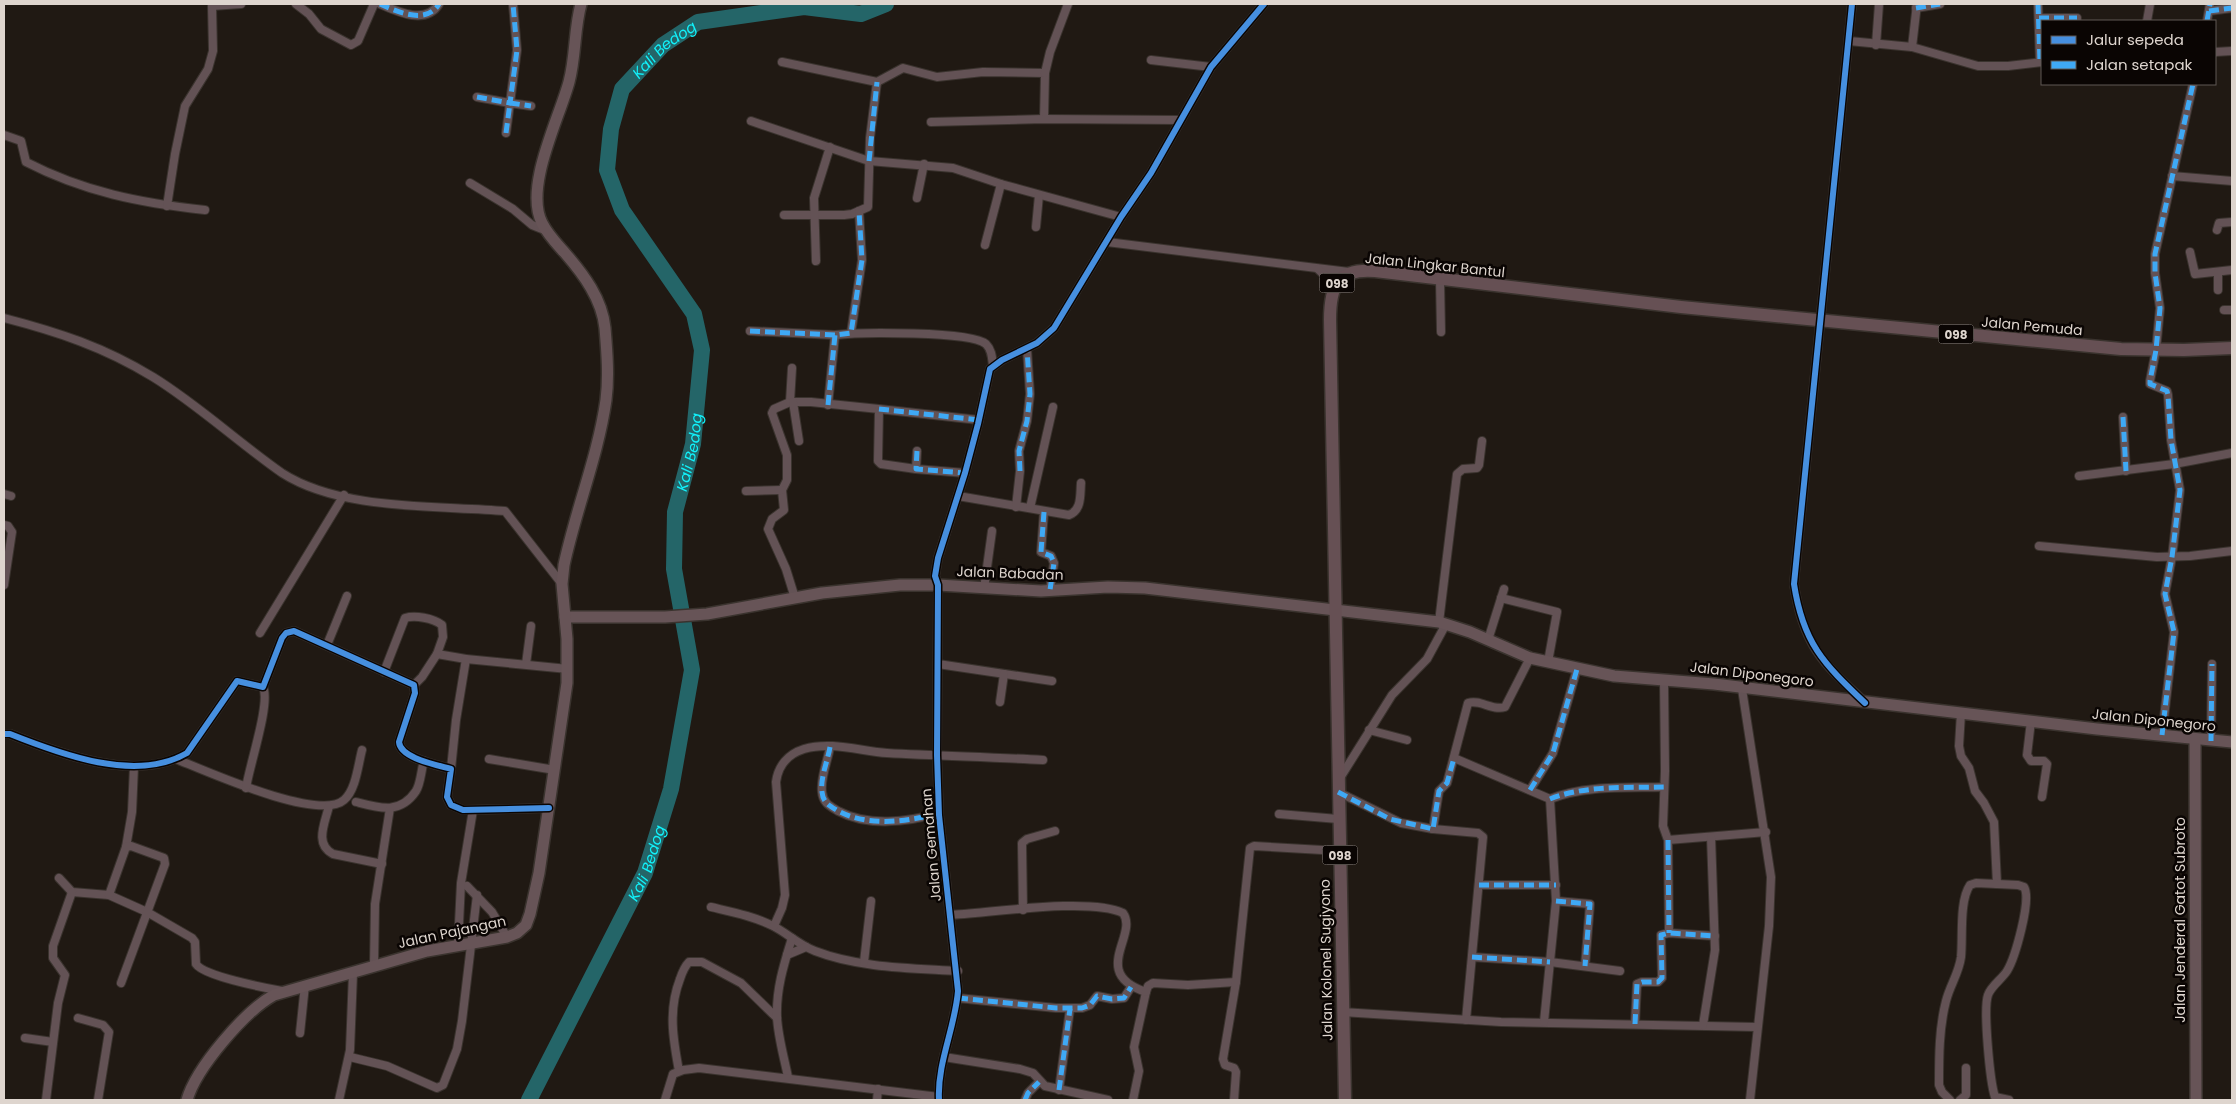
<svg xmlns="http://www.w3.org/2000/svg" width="2236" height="1104" viewBox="0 0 2236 1104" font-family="Poppins,sans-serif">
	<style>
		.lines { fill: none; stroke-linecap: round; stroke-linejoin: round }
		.river { stroke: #246568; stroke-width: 16 }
		.minor-casing { stroke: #3a332e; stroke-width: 10 }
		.secondary-casing { stroke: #3a332e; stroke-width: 14 }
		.primary-casing { stroke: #3a332e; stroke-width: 15 }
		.minor { stroke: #635255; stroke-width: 8 }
		.secondary { stroke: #675457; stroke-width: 11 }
		.primary { stroke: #665054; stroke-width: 12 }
		.quiet { stroke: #3fa9f5; stroke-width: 5; stroke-dasharray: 10 5; stroke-linecap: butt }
		.cycleway-casing { stroke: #0a0503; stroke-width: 9 }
		.cycleway { stroke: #468fdf; stroke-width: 6 }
		.labels { text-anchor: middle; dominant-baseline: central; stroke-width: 5; stroke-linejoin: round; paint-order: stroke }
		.shield { fill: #0a0503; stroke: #9e9791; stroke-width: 1 }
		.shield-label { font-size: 12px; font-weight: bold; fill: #ded5ce }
		.street-label { font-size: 14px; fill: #ded5ce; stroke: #0a0503 }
		.water-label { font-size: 15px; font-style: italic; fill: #11f2fb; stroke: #0a0503 }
	</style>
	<rect width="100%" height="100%" fill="#201913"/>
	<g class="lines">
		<path class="river" id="s1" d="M529,1100L645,873L671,789L692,670L674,569L675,512L693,444L702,350L694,314L622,210L607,170L611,129L622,89L663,45L698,22L804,7L861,14L886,4"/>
		<defs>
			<g id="minor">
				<path d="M296,4L309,14L321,29L351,45L358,41L374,4"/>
				<path d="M380,4C398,12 426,25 439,4"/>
				<path d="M1852,4L1794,584C1803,644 1821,662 1865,702"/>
				<path d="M2038,4L2040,62"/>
				<path d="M1916,8L1940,4"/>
				<path d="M2209,11L2232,8"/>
				<path d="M2039,18H2077"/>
				<path d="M2147,21L2150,4"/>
				<path d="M2207,21L2210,4"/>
				<path d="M1849,41L1912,47L1978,66H2008L2042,62"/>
				<path d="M1876,45L1879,4"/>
				<path d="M1912,47L1917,4"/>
				<path d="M2215,52L2232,51"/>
				<path d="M1151,60L1211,67"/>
				<path d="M782,62L877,82L903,68L937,77L983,72L1045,73L1044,119"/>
				<path d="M1045,73L1050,52L1068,4"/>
				<path d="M477,97L510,103L517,50L513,4"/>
				<path d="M751,121L869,161L953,168L1001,184L1121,217"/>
				<path d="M931,122L1044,119L1180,120"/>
				<path d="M506,133L510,103L531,106"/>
				<path d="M4,135L21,141L26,162C84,192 141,203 205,210"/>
				<path d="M2172,176L2232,181"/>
				<path d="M470,183L513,209L532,225L547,231"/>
				<path d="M917,198L924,164"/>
				<path d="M167,206L175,154L185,106L208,69L213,51L212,6L241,4"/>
				<path d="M784,215H844L852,214L868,207L870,138L877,82"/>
				<path d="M1036,227L1039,195"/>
				<path d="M2217,230L2219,223L2232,222"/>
				<path d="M1107,242L1349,272"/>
				<path d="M985,245L1001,184"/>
				<path d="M2190,252L2195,274L2232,270"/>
				<path d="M816,261L814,198L830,147"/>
				<path d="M1318,269L1335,285"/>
				<path d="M1440,280L1441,332"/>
				<path d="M2218,290V272"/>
				<path d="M2224,310H2232"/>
				<path d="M4,318C58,332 104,347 153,377C197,404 239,443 282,473C341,511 437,505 505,511L562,584"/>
				<path d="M750,331L835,335"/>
				<path d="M851,333L862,260L859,211"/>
				<path d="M792,368L790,402L774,409L772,413L787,455V480L782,490L784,510L772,519L768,529L786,569L795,598"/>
				<path d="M790,402H811L879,409L878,461L881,464L916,469"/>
				<path d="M793,402L799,441"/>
				<path d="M828,405L835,335C859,332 971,331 986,344C992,350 992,358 993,366"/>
				<path d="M879,409L979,420"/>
				<path d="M2123,417L2126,471"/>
				<path d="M917,451L916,469L965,473"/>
				<path d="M2079,476L2174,464L2232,453"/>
				<path d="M746,491L782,490"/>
				<path d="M4,494L11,496"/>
				<path d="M958,496L1069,515C1082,510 1080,495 1081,483"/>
				<path d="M1016,507L1020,471L1019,451L1027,421L1030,394L1027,349"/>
				<path d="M1030,508L1053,407"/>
				<path d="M1044,512L1041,552L1051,556L1054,563L1050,590"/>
				<path d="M4,525L8,526L12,532L4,585"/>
				<path d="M2039,546L2157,557L2190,556L2232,551"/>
				<path d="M984,589L992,531"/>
				<path d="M1501,598L1557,612L1548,662"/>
				<path d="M1439,622L1457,474L1463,469L1477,468L1479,465L1482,441"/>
				<path d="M260,633L344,495"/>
				<path d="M1488,640L1504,589"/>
				<path d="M327,645L347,596"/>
				<path d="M526,664L531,626"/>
				<path d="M938,664L1052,681"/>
				<path d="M384,672L405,618C415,615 433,618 442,625L443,637L437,654L466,659L568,669"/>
				<path d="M1664,680L1665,771L1663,826L1668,840L1669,933"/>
				<path d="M414,685L422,677L437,654"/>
				<path d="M1742,689L1771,877L1769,926L1750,1100"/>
				<path d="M1000,702L1004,674"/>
				<path d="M1961,713L1959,746L1961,756L1969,768L1975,791L1984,803L1994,822L1997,884"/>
				<path d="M2031,721L2027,755L2031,761H2044L2047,764L2042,797"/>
				<path d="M1369,730L1407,740"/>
				<path d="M4,734H10C60,754 136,783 187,753L237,681L263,687L282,638L286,633L294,631L414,685L415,693L399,742C400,758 437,765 451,769L447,797L451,805L463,810L549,808"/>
				<path d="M2162,735L2174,632L2165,594L2172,557L2180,490L2171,440L2168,395L2167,391L2150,384V381L2156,350L2160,308L2155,273V254L2193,84"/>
				<path d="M2211,741L2212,664"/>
				<path d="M830,747C828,760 820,778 822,792C823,803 830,806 838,811C868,827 908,822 939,813"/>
				<path d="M1454,758L1550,799C1585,785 1627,788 1664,787"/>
				<path d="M176,759C206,771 319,822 344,800C356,790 358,765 362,750"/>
				<path d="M489,759L555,770"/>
				<path d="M451,769L456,720L466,659"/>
				<path d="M1340,778L1392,695L1427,659L1446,624"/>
				<path d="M246,788C249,767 271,702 263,687"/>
				<path d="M1530,790L1553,753L1577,669"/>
				<path d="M1338,792L1401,823L1433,829L1478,833L1483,837L1466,1020"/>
				<path d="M356,802C379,808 400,815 416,791C421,783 421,770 424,761"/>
				<path d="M329,806C325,823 314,844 333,854L382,864"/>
				<path d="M1279,814L1338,819"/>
				<path d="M1433,829L1439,791L1447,783L1468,703C1480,699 1492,711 1505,707L1530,658"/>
				<path d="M1668,840L1766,832"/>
				<path d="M126,847L132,812L134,766"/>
				<path d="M59,878L72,892L109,895L147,912L192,938L195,942L196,964C203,976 266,988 282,991"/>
				<path d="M1479,885H1556"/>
				<path d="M467,886L492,912L507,937"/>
				<path d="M109,895L126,847L131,846L164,858L165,864L121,983"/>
				<path d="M1556,901L1590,904L1585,966"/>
				<path d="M711,907C732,912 753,916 773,926C787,933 799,945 815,951C859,968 911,968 958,971"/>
				<path d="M1023,910L1022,843L1027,839L1055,831"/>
				<path d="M950,915C990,913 1090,897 1123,913C1139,935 1089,973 1146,992L1134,1047L1139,1071L1133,1100"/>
				<path d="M774,926L782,908L785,895L776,782C778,766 788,754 804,749C831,741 860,751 887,753C939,756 991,757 1043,760"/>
				<path d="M458,944L461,883L473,810"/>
				<path d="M787,955L806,947"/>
				<path d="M1472,957L1550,962L1620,971"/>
				<path d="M864,962L871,901"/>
				<path d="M374,966L375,904L390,808"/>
				<path d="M1146,992L1148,986L1153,983L1188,985L1236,982"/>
				<path d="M958,998L1056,1008H1082L1090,1005L1097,996L1112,999L1124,998L1131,987"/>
				<path d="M1342,1012L1501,1022L1757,1027"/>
				<path d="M78,1018L103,1025L109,1032L98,1100"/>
				<path d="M1544,1022L1556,901L1550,799"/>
				<path d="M1635,1024L1637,984L1642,982H1658L1662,978L1661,935L1669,933L1715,936"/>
				<path d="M1703,1025L1715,950L1711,837"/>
				<path d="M300,1033L305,985"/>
				<path d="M25,1038L53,1042"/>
				<path d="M350,1057L387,1066L437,1088L443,1085L457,1049L462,1021L477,895"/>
				<path d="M944,1057L1020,1069L1033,1073L1045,1086L1108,1100"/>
				<path d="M679,1071C673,1039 668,1010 680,979C682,973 684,967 689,962H702L741,983L777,1018"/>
				<path d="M788,1077C784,1057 778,1037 777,1017C776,989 784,964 792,938"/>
				<path d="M1059,1090L1070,1009"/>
				<path d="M46,1100L58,1003L65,975L53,958V946L72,892"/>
				<path d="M339,1100L350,1050L353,973"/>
				<path d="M665,1100L673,1074L683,1070L699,1068L939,1097"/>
				<path d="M877,1100L878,1089"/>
				<path d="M939,1100C937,1063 955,1028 958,991L939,815L937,755L938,585L935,576L938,558L965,473L978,424L990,369L1002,360L1037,343L1054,328L1121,217L1151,173L1211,67L1264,4"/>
				<path d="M1025,1100L1028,1093L1039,1082"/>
				<path d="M1234,1100L1236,1072L1234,1068L1225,1065L1223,1059L1236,982L1250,848L1254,846L1340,851"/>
				<path d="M1950,1100L1942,1092L1939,1085C1939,1057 1939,1028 1946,1001C1950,985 1959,973 1961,957C1963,937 1959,901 1970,885L1976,883L2018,885L2024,887C2032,899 2015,958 2007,971C2002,979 1991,986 1988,995C1983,1009 1990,1082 1995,1097L2009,1100"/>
				<path d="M1960,1100L1966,1095V1068"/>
			</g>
			<g id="secondary">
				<path d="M565,617H665L707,614L822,593L900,585H938L1041,591L1108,587L1145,588L1439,622L1470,632L1530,658L1614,676L1714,684L2097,729L2232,742"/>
				<path d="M2195,740L2196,1100"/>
				<path d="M187,1100C196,1068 245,1011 274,995L427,951L507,937L517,933L526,925L530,914L539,873L567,683V639L562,584L564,565C576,509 598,456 606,400C609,377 607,352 605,328C602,299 584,275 565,253C557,244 548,235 542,223C524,187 559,119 569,82C576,56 574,29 581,4"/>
			</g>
			<path id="primary" d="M1345,1100L1330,320C1330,286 1337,268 1375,271L1681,307L2121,349L2184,350L2232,348"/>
		</defs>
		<use href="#minor" class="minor-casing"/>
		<use href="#secondary" class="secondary-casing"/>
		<use href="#primary" class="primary-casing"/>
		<use href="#minor" class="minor"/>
		<use href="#secondary" class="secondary"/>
		<use href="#primary" class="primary"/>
		<g class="quiet">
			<path d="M380,4C398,12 426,25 439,4"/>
			<path d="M2038,4L2040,62"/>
			<path d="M1916,8L1940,4"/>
			<path d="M2209,11L2232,8"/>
			<path d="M2039,18H2077"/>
			<path d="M2207,21L2210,4"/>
			<path d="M477,97L510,103L517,50L513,4"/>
			<path d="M506,133L510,103L531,106"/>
			<path d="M869,161L877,82"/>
			<path d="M750,331L835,335"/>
			<path d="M828,405L835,335L851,333L862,260L859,211"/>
			<path d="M879,409L979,420"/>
			<path d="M2123,417L2126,471"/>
			<path d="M917,451L916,469L965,473"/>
			<path d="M1020,471L1019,451L1027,421L1030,394L1027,349"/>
			<path d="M1044,512L1041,552L1051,556L1054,563L1050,590"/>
			<path d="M2162,735L2174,632L2165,594L2172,557L2180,490L2171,440L2168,395L2167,391L2150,384V381L2156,350L2160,308L2155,273V254L2193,84"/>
			<path d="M2211,741L2212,664"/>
			<path d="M830,747C828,760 820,778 822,792C823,803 830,806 838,811C868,827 908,822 939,813"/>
			<path d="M1530,790L1553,753L1577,669"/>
			<path d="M1338,792L1390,819L1433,829L1439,791L1447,783L1454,758"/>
			<path d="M1550,799C1585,785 1627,788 1664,787"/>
			<path d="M1668,840L1669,933"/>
			<path d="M1479,885H1556"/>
			<path d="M1556,901L1590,904L1585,966"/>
			<path d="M1472,957L1550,962"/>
			<path d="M958,998L1056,1008H1082L1090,1005L1097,996L1112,999L1124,998L1131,987"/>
			<path d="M1635,1024L1637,984L1642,982H1658L1662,978L1661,935L1669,933L1715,936"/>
			<path d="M1059,1090L1070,1009"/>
			<path d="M1025,1100L1028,1093L1039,1082"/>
		</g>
		<defs>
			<g id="cycleway">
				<path d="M1852,4L1794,584C1803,643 1823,663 1865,703"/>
				<path d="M4,734H10C60,754 136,783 187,753L237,681L263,687L282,638L286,633L294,631L414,685L415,693L399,742C400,758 437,765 451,769L447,797L451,805L463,810L549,808"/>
				<path d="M939,1100C937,1063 955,1028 958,991L939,815L937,755L938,585L935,576L938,558L965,473L978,424L990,369L1002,360L1037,343L1054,328L1121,217L1151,173L1211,67L1264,4"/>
			</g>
		</defs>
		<use href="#cycleway" class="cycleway-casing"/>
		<use href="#cycleway" class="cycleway"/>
	</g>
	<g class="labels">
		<g class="shield">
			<rect x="1319.5" y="273.5" width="35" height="19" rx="4"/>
			<rect x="1938.5" y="324.5" width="35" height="19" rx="4"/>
			<rect x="1322.5" y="845.5" width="35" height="19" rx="4"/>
		</g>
		<g class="shield-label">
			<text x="1337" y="283">098</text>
			<text x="1956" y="334">098</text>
			<text x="1340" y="855">098</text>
		</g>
		<g class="street-label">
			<text transform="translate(1435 265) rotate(6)">Jalan Lingkar Bantul</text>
			<text transform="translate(2032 326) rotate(5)">Jalan Pemuda</text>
			<text transform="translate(1010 573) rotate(2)">Jalan Babadan</text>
			<text transform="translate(1752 674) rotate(7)">Jalan Diponegoro</text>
			<text transform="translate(2154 720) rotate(6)">Jalan Diponegoro</text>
			<text transform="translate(931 845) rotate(-95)">Jalan Gemahan</text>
			<text transform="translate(2180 920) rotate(-90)">Jalan Jenderal Gatot Subroto</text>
			<text transform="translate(452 932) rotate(-12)">Jalan Pajangan</text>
			<text transform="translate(1326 960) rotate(-91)">Jalan Kolonel Sugiyono</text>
		</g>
		<g class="water-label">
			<text stroke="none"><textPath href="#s1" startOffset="1135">Kali Bedog</textPath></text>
			<text stroke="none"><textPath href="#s1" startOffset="685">Kali Bedog</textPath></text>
			<text stroke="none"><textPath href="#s1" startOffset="265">Kali Bedog</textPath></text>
		</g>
	</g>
	<rect width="2236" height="1104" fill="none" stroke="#ded5ce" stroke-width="10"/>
	<rect x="2041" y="20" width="175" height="65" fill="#0a0503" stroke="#5f5854"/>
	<rect x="2051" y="36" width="25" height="8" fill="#468fdf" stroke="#5f5854"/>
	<text x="2086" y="45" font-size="15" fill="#ded5ce">Jalur sepeda</text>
	<rect x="2051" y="61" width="25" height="8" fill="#3fa9f5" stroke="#5f5854"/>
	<text x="2086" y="70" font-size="15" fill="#ded5ce">Jalan setapak</text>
</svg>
